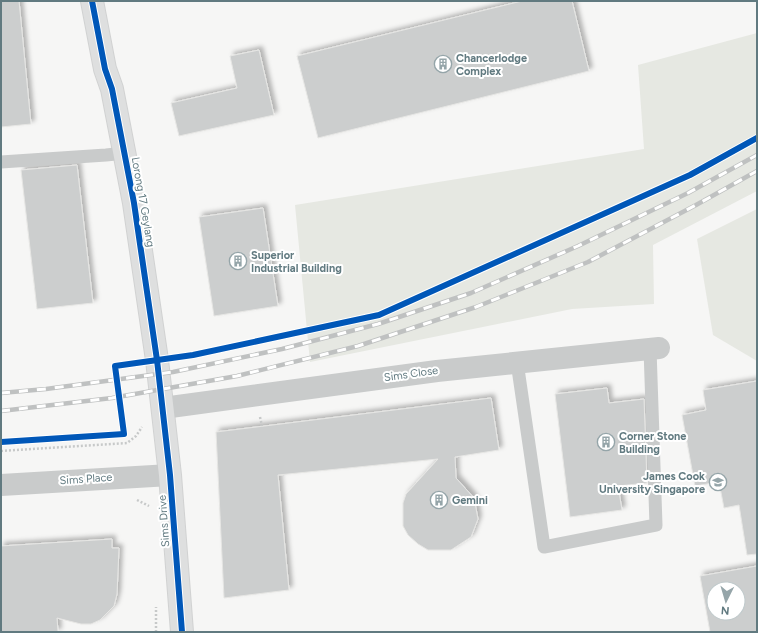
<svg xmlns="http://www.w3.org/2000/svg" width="758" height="633" viewBox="0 0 758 633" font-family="Figtree,sans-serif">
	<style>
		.green { fill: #e6e8e2 }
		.building { fill: #cccece; stroke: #e6e6e4; fill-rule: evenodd; filter: url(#shadow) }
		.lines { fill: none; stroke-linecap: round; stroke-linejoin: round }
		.secondary-casing { stroke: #d1d2d2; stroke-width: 24 }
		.path { stroke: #c7c9c9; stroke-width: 2.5; stroke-dasharray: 2 2; stroke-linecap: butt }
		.lane { stroke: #c9cbcb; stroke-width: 13 }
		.street { stroke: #c9cbcb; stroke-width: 22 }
		.secondary { stroke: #dedfdf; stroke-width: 22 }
		.rail-casing { stroke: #bfc1c1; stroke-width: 4.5 }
		.rail { stroke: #fff; stroke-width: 3; stroke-dasharray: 9; stroke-linecap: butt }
		.cycleway-casing { stroke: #fff; stroke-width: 8 }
		.cycleway { stroke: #0057b8; stroke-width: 6 }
		.labels { text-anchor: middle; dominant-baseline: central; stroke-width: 4; stroke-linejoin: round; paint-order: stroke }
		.poi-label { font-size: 11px; font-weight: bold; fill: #617a80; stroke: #fff; text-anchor: start }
		.street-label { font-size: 11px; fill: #617a80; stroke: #fff }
	</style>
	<defs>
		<filter id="shadow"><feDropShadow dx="3.5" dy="-3.5" stdDeviation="2" flood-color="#0004"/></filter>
	</defs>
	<rect width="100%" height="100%" fill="#f6f6f5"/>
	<g class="green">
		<path d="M757,33V191L653,245L654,304L572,309L310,362L295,205L644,149L638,65Z"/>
		<path d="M757,209V361L713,335L697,239Z"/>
	</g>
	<g class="building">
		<path d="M1,1H19L31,124L1,127Z"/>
		<path d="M522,1H572L589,71L318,138L297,56Z"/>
		<path d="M259,50L274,115L179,136L171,103L237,88L230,56Z"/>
		<path d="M77,165L93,303L37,309L21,170Z"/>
		<path d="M263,208L278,306L214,316L199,217Z"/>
		<path d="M757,381V554L747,555L739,505L724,508L719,482L695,486L682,415L706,410L703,390Z"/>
		<path d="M607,388L609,403L644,399L647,483L618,486L622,510L570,517L555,394Z"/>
		<path d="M491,398L499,450L455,457L456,478L474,498L478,519L471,537L451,550H428L418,544L408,535L403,526V503L406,494L438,459L278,475L289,590L224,598L216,432Z"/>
		<path d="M112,539V548H119L117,594L114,606L100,620L91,624H81L57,618L58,632H1V546Z"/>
		<path d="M757,566V632H710L700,576ZM714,589H738V613H714Z"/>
	</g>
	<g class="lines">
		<defs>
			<path id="secondary" d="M92,1L105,69L112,89L134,203L157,360L170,475L182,632"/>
		</defs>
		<use href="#secondary" class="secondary-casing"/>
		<g class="path">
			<path d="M260,417L262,426"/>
			<path d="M1,451L127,443L136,436L142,427"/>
			<path d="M137,500L149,506"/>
			<path d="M156,632V607"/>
		</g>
		<g class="lane">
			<path d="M1,162L106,155L125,153"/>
			<path d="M517,362L544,547L656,525L650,349"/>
		</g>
		<g class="street">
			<path d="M163,408L437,371L659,348"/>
			<path d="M1,485L170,475"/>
		</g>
		<use href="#secondary" class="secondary"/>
		<defs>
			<g id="rail">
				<path d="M1,393L46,389L173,372L282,349L378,324L471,293L578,246L688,193L757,155"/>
				<path d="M1,411L112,398L237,376L358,346L476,307L588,262L696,205L757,171"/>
			</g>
		</defs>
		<use href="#rail" class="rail-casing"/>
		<use href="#rail" class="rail"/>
		<defs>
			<g id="cycleway">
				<path d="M92,1L105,69L112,89L134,203L157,360L170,475L182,632"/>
				<path d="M1,442L124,434L115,366L193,355L379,315L690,175L757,138"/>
			</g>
		</defs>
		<use href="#cycleway" class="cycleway-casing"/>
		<use href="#cycleway" class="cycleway"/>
	</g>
	<defs>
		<symbol id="building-ring" viewBox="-11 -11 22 22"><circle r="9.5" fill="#fff" stroke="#95a5a9" stroke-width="1.5"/><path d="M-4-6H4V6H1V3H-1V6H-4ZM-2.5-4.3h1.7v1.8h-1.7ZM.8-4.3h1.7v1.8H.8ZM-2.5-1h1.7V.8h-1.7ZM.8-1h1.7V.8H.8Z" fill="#95a5a9"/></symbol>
		<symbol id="university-ring" viewBox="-11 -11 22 22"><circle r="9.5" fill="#fff" stroke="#95a5a9" stroke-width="1.5"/><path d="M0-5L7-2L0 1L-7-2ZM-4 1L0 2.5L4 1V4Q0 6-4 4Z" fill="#95a5a9"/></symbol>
	</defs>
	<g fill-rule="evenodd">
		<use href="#building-ring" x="433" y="54" width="20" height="20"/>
		<use href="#building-ring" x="228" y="251" width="20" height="20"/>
		<use href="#building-ring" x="596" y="432" width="20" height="20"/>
		<use href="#university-ring" x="708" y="472" width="20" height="20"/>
		<use href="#building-ring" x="429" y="490" width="20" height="20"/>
	</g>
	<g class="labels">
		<g class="poi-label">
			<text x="456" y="58">Chancerlodge<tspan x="456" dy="13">Complex</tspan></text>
			<text x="251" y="255">Superior<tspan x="251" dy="13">Industrial Building</tspan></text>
			<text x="619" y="436">Corner Stone<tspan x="619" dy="13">Building</tspan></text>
			<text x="705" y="476" text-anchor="end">James Cook<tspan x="705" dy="13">University Singapore</tspan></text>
			<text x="452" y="500">Gemini</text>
		</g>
		<g class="street-label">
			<text transform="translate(143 202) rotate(80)">Lorong 17 Geylang</text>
			<text transform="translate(411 374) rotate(-8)">Sims Close</text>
			<text transform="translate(86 479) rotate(-4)">Sims Place</text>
			<text transform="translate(164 521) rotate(-94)">Sims Drive</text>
		</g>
	</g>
	<rect width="758" height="633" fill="none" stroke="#617a80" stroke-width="4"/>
	<g transform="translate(726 601) rotate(185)"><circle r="19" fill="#ffffff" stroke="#c0cacc"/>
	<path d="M0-3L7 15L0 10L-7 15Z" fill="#95a5a9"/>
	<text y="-6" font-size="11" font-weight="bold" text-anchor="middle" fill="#617a80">N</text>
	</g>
</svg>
